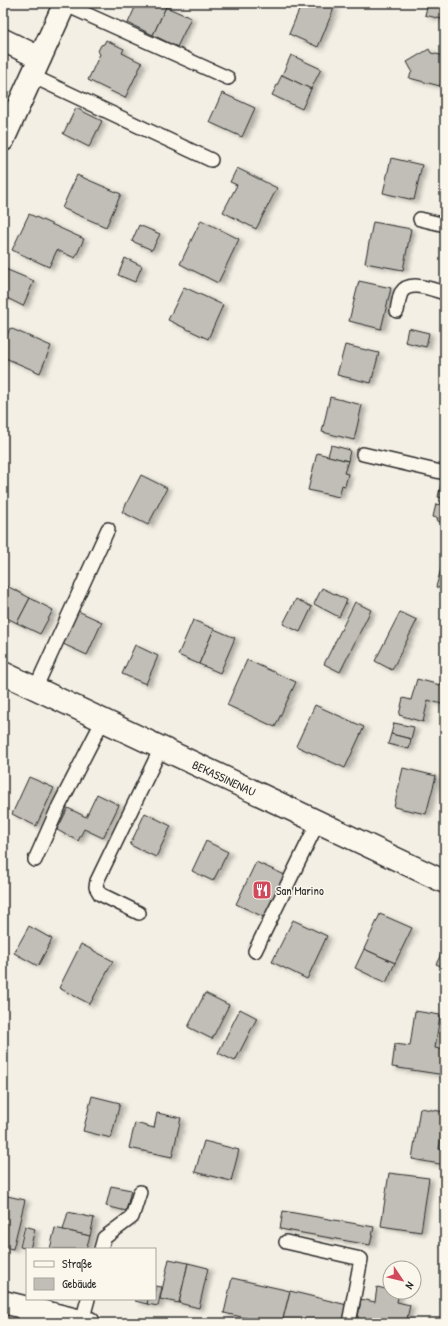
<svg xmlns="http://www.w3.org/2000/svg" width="448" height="1326" viewBox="0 0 448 1326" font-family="'Patrick Hand',sans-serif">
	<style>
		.building { fill: #c0beb6; stroke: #2b2b2b; filter: url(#shadow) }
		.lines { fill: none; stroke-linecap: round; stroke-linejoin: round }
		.service-casing { stroke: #2b2b2b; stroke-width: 16 }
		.minor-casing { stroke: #2b2b2b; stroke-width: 25 }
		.tertiary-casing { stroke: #2b2b2b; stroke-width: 25 }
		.service { stroke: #fbf7ec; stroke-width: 13 }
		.minor { stroke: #fbf7ec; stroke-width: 22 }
		.tertiary { stroke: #fbf7ec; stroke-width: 22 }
		.labels { text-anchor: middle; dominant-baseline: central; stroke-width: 3; stroke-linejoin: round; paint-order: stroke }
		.street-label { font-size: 12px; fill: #2b2b2b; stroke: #fbf7ec }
		.poi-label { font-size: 12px; fill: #2b2b2b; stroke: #fbf7ec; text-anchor: start }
	</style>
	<defs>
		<filter id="shadow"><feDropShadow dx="4.5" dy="2.5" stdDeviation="2" flood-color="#0004"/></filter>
	</defs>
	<rect width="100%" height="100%" fill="#f3efe4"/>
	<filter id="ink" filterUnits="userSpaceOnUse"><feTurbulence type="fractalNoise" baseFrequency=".025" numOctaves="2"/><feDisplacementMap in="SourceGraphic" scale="8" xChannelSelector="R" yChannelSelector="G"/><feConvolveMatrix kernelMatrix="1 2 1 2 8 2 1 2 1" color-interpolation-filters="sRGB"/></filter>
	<g filter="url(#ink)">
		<g class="building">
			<path d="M137,3H159L166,7L153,35L128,23Z"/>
			<path d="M302,3H324L334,8L318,47L289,34Z"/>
			<path d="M428,3H445V20L425,15Z"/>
			<path d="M166,7L191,18L177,47L153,35Z"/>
			<path d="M106,40L124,49L122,53L142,63L125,98L88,80L100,54L98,51L101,45L104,44Z"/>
			<path d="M429,49L431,53L445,56V66L440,86L409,78L412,71L407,62Z"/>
			<path d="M291,55L321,69L311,89L282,75Z"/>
			<path d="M282,75L311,89L302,109L272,95Z"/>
			<path d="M222,93L255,108L242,137L209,122Z"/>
			<path d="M76,108L102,121L89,147L63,134Z"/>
			<path d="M391,158L422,165L414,200L383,193Z"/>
			<path d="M237,168L277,188L256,229L223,212L237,185L230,182Z"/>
			<path d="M77,175L121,194L106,227L62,208Z"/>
			<path d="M29,214L84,239L75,258L57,250L49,267L12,250Z"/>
			<path d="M201,220L239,239L218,283L180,264Z"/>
			<path d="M373,222L411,229L403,270L365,263Z"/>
			<path d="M139,225L160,234L152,250L132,241Z"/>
			<path d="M125,258L142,266L135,282L118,275Z"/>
			<path d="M3,268L34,281L23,306L3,296Z"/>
			<path d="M359,281L391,288L381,329L349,321Z"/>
			<path d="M184,287L223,305L208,339L168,320Z"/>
			<path d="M10,328L51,346L40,373L3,357V346Z"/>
			<path d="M408,328L429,333L426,347L405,342Z"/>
			<path d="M345,345L379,353L371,383L337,375Z"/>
			<path d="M330,397L362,405L354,440L322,432Z"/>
			<path d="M331,445L350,450L348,461L328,456Z"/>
			<path d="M317,453L348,461L344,473L348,474L345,486L342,485L339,497L308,490Z"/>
			<path d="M141,475L167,488L148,525L122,512Z"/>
			<path d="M441,484H445V502L441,501L442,498L438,497Z"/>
			<path d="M441,501L445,502V523L437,521L438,518L433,517L436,504L440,505Z"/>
			<path d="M442,565H445V589L436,587Z"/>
			<path d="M7,586L30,598L17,623L3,616V593Z"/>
			<path d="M322,588L347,600L339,617L314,604Z"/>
			<path d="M30,598L53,610L40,634L17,623Z"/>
			<path d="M296,599L312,607L300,632L283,624Z"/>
			<path d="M355,602L371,610L340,672L324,664Z"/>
			<path d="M78,611L102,622L87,655L63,644Z"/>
			<path d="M400,612L417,620L392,670L375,661Z"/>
			<path d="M193,620L214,629L199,664L178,655Z"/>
			<path d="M214,629L235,638L220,673L199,664Z"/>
			<path d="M135,645L158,656L146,684L122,674Z"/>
			<path d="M247,660L296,682L275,727L227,705Z"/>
			<path d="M442,678H445V705L428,700L423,722L399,715L403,698L411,700L417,679L440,685Z"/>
			<path d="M315,705L364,727L345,768L296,746Z"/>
			<path d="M394,723L414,727L411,739L391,734Z"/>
			<path d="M391,734L411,739L409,749L388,744Z"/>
			<path d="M403,768L436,776L426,814L394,807Z"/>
			<path d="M29,777L54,788L36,826L12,814Z"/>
			<path d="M97,794L119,805L103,838L84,829L78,841L57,830L68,808L86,817Z"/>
			<path d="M145,813L171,826L156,857L130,845Z"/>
			<path d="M206,841L228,852L213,881L192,871Z"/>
			<path d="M256,862L287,876L268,919L236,904Z"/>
			<path d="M380,914L412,928L395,963L364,949Z"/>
			<path d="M293,920L327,936L307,979L272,962Z"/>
			<path d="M29,926L52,939L38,966L14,953Z"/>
			<path d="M81,944L113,961L90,1004L59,988Z"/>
			<path d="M445,947V968L436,964Z"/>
			<path d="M364,949L395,963L386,983L355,968Z"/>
			<path d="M205,993L229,1005L212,1039L188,1027Z"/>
			<path d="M240,1009L257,1018L235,1061L218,1053Z"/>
			<path d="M415,1011L440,1015L435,1048L445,1050V1075L392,1067L395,1044L410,1046Z"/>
			<path d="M92,1096L120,1103L111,1138L83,1131Z"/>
			<path d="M420,1108L445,1112L439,1149L445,1150V1165L412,1159Z"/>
			<path d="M157,1113L181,1118L172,1157L129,1148L135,1123L154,1128Z"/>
			<path d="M204,1141L239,1150L231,1181L195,1172Z"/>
			<path d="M389,1173L429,1178L421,1232L381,1226Z"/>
			<path d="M111,1186L131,1190L126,1211L106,1206Z"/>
			<path d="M3,1195L25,1200L13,1249L3,1247Z"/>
			<path d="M283,1211L374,1227L370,1245L280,1229Z"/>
			<path d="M68,1212L94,1218L90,1236L63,1230Z"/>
			<path d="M25,1226L35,1229L30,1249L20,1247Z"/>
			<path d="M55,1228L90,1236L86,1249H50Z"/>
			<path d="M169,1259L188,1263L179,1303L160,1299Z"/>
			<path d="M188,1263L208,1268L199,1308L179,1303Z"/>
			<path d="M232,1278L290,1291L282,1323H268L224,1313Z"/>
			<path d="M155,1286L162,1287L158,1306L147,1304L148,1299H155Z"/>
			<path d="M377,1287L390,1290V1292H399L397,1302L410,1305L406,1323H357L361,1299L375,1302Z"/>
			<path d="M290,1291L347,1305L343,1323H282Z"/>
			<path d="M135,1299H148L147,1304L135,1301Z"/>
		</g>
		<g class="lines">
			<defs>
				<g id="service">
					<path d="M64,4L228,78"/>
					<path d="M32,76L211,160"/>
					<path d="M420,219L445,225"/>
					<path d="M397,311C398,306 399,298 401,293C409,279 433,290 445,293"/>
					<path d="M363,454L445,473"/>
					<path d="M35,689L108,529"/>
					<path d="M35,860L59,806L103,720"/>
					<path d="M139,913L100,894L96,887L97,881L161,748"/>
					<path d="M255,951L318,822"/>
					<path d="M286,1242L361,1259L349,1323"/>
					<path d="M101,1249L104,1238L132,1217L140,1192"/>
					<path d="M82,1321L88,1299"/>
					<path d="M24,1323L27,1308"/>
				</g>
				<g id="minor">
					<path d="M3,40L40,58"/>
					<path d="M3,140L65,3"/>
					<path d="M3,1302L89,1323"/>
				</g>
				<path id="tertiary" d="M3,673L445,882"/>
			</defs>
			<use href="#service" class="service-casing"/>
			<use href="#minor" class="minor-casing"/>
			<use href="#tertiary" class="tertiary-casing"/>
			<use href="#service" class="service"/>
			<use href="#minor" class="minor"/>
			<use href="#tertiary" class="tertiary"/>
		</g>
	</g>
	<defs>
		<symbol id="restaurant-square" viewBox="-11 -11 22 22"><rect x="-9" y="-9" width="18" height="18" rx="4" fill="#d1495b" stroke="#fbf7ec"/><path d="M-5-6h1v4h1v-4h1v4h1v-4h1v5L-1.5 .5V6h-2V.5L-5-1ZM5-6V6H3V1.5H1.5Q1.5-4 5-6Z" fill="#fff"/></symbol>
	</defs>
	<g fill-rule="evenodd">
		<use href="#restaurant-square" x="251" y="879" width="22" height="22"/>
	</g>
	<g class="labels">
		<g class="street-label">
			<text transform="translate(224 778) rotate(25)">BEKASSINENAU</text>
		</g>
		<g class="poi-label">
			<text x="276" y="890">San Marino</text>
		</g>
	</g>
	<rect width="448" height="1326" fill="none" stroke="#fbf7ec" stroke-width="16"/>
	<rect x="8" y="8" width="432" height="1310" fill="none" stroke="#2b2b2b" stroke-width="1.5" filter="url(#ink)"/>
	<rect x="26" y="1248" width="130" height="52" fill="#fbf7ec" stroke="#a8a59f"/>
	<rect x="34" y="1261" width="20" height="6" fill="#fbf7ec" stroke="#a8a59f"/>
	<text x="62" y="1268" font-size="12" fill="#2b2b2b">Straße</text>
	<rect x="34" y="1278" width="20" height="12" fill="#c0beb6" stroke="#a8a59f"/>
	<text x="62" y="1288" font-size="12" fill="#2b2b2b">Gebäude</text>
	<g transform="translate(402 1280) rotate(125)"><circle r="19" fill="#fbf7ec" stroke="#a8a59f"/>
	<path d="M0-3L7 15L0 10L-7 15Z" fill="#d1495b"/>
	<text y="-6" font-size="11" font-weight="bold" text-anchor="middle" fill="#2b2b2b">N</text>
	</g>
</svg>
